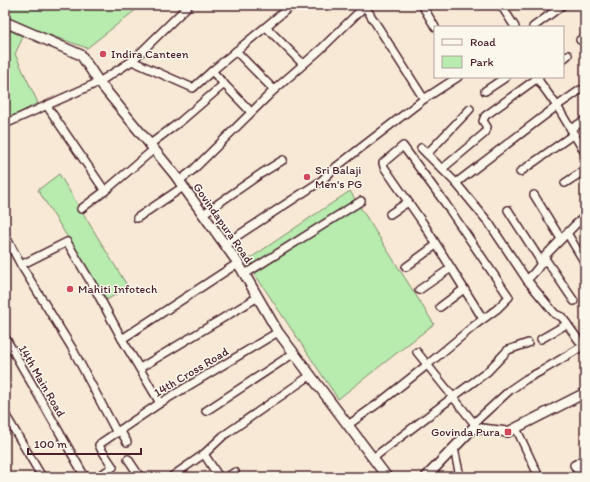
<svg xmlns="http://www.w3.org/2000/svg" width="590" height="482" viewBox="0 0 590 482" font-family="Itim,sans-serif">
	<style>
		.green { fill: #b7ecae; stroke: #80866c }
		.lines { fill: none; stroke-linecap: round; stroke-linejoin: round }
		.minor-casing { stroke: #4a1f2b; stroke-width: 10 }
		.tertiary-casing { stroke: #4a1f2b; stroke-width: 12 }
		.minor { stroke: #fbf7ec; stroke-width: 7 }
		.tertiary { stroke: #fbf7ec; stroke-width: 9 }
		.poi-dot { fill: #d1495b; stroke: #fbf7ec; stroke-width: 1.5 }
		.labels { text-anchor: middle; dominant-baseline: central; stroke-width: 3; stroke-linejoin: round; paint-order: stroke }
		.poi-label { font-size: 12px; fill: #4a1f2b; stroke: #fbf7ec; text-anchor: start }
		.street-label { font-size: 12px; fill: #4a1f2b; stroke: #fbf7ec }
	</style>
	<rect width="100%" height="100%" fill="#f7e9d5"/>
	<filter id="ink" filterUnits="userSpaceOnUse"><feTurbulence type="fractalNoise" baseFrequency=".025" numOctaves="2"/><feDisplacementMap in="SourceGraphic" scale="8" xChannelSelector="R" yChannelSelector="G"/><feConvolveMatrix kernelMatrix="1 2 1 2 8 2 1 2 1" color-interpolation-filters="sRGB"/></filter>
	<g filter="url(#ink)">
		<g class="green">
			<path d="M12,5H142L87,48L41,32L6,17Z"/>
			<path d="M5,28L23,37L15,54L38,103L5,120Z"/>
			<path d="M59,174L128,287L107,300L38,190Z"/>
			<path d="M350,191L434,324L338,399L246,261Z"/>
		</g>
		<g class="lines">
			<defs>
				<g id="minor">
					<path d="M364,5L424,99"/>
					<path d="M422,5L435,27"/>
					<path d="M501,5L515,27"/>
					<path d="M266,27L303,64"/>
					<path d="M533,27L563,5"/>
					<path d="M580,40L585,38"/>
					<path d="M236,51L274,90"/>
					<path d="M563,59L568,55"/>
					<path d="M132,61L193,88L212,71L292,5"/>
					<path d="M212,71L224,84"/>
					<path d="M536,77L557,106L585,153"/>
					<path d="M485,91L506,77"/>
					<path d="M47,106L105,191L153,150"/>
					<path d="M5,124L99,82L132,61L189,5"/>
					<path d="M571,129L585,120"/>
					<path d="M149,145L181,121L224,84L251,112"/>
					<path d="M421,148L456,183L557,106L580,90"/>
					<path d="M427,154L470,109"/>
					<path d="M442,169L485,133L487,127L483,121L485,116L539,77"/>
					<path d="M520,172L574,134"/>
					<path d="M179,181L193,170L274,90L321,49L365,6"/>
					<path d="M456,183L489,223L527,280L555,314L562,317L585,349"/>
					<path d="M565,183L585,170"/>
					<path d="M534,195L561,239"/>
					<path d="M81,209L105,191"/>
					<path d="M508,210L542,263"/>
					<path d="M203,214L262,173L283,160"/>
					<path d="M390,214L408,202"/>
					<path d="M137,218L183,187"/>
					<path d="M567,233L585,263"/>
					<path d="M5,235L21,265L67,242L95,289L122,339L238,263"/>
					<path d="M225,244L321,181L336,167L424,99L458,77"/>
					<path d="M544,257L574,301"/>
					<path d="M21,265L72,348L117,433"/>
					<path d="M406,267L436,245"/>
					<path d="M245,274L361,201"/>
					<path d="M527,280C534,273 541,266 544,257L575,225L585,216"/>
					<path d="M419,290L451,268"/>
					<path d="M440,307L464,289"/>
					<path d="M5,337L85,477"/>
					<path d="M122,339L160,403"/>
					<path d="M541,339L567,324"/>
					<path d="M417,352L477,427"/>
					<path d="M140,368L258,297"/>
					<path d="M206,411L294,353"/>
					<path d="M5,414L42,477"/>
					<path d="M474,423L510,390L526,379L543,370L583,346"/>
					<path d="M348,425L383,400L427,365L475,325L497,309L509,297L445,203L403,146L383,163L384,167L423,223L483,319"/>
					<path d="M516,428L539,477"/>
					<path d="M120,430L127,442"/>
					<path d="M454,448L459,472V477"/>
					<path d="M204,454L219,477"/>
					<path d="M373,458L453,397L487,372L508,350L528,343"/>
					<path d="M128,459L140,477"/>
					<path d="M98,477L113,467L101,449L99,445L101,443L160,403L278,332"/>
					<path d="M171,477L204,454L223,436L311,375"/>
					<path d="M227,477L235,472"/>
					<path d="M581,477L574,465L585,459"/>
				</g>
				<g id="tertiary">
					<path d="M5,22L81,55L99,82L175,175L238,263L278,332L387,477"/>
					<path d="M426,477L473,428L508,432L585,393"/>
				</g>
			</defs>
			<use href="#minor" class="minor-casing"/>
			<use href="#tertiary" class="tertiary-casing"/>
			<use href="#minor" class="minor"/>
			<use href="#tertiary" class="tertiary"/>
		</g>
	</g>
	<g class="poi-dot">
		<circle cx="103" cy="54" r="4"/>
		<circle cx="307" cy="177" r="4"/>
		<circle cx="70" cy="289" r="4"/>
		<rect x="504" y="428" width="8" height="8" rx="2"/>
	</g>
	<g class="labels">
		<g class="poi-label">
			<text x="111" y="54">Indira Canteen</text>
			<text x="315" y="170">Sri Balaji<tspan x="315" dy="14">Men's PG</tspan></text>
			<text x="78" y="289">Mahiti Infotech</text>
			<text x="500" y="432" text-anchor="end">Govinda Pura</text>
		</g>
		<g class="street-label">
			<text transform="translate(223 223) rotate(55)">Govindapura Road</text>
			<text transform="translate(191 372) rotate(-31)">14th Cross Road</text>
			<text transform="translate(42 381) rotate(60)">14th Main Road</text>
		</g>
	</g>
	<rect width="590" height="482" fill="none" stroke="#fbf7ec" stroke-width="20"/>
	<rect x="10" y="10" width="570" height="462" fill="none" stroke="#4a1f2b" stroke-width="1.5" filter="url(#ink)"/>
	<rect x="434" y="26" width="130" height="52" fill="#fbf7ec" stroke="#b4a19f"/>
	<rect x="442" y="39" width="20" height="6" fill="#fbf7ec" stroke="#b4a19f"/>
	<text x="470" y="46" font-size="12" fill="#4a1f2b">Road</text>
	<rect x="442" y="56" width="20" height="12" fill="#b7ecae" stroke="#b4a19f"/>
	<text x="470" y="66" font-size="12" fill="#4a1f2b">Park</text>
	<path d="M28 448v6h113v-6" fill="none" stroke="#4a1f2b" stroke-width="2"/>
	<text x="34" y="448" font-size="12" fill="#4a1f2b" stroke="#fbf7ec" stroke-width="3" paint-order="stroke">100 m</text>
</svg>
